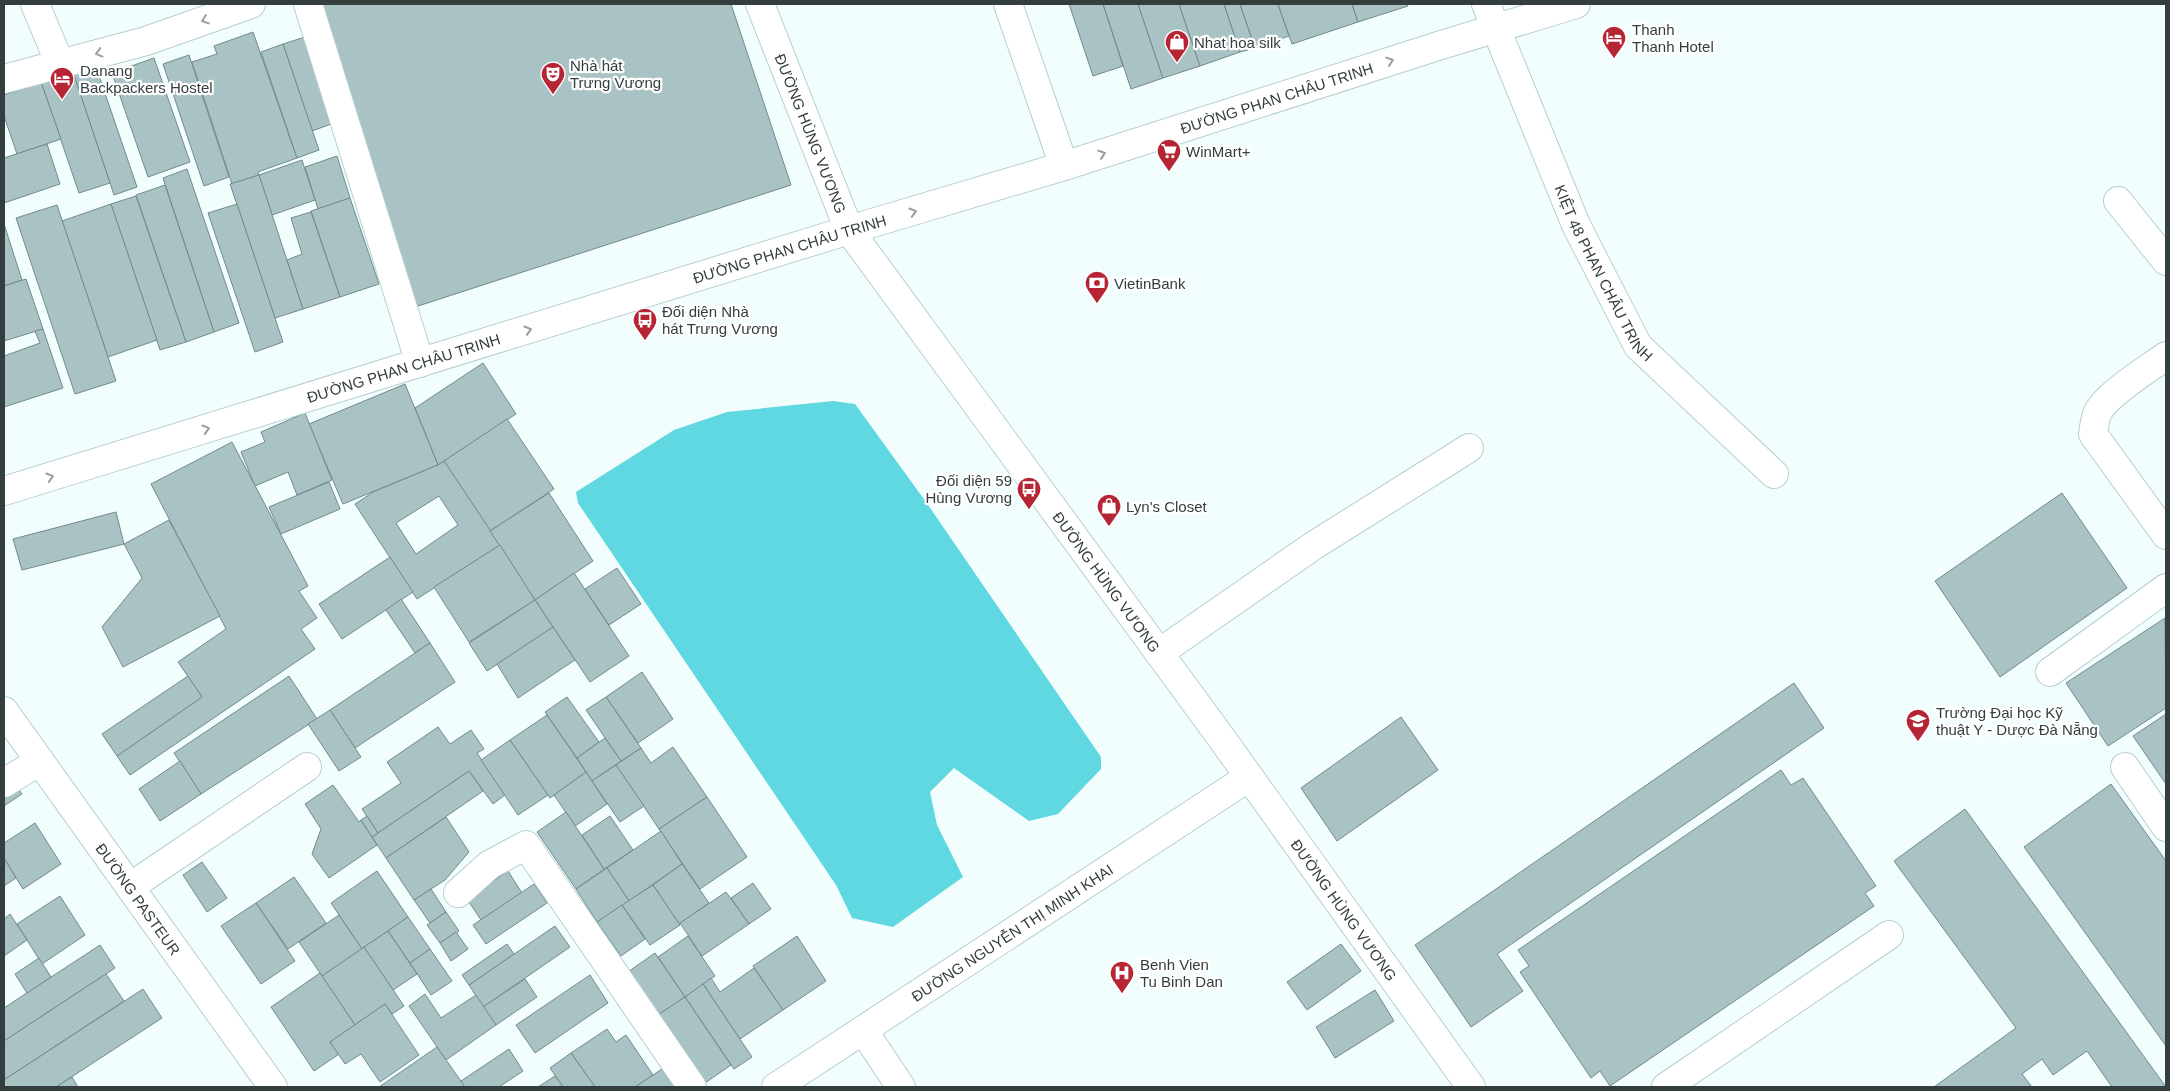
<svg xmlns="http://www.w3.org/2000/svg" width="2170" height="1091" viewBox="0 0 2170 1091" font-family="Helvetica,sans-serif">
	<style>
		.water { fill: #5fd8e1 }
		.building { fill: #a9c3c5; stroke: #728a8c; fill-rule: evenodd }
		.lines { fill: none; stroke-linecap: round; stroke-linejoin: round }
		.minor-casing { stroke: #b6cfd1; stroke-width: 30 }
		.minor { stroke: #fff; stroke-width: 28 }
		.oneway { stroke: #9a9e9f }
		.labels { text-anchor: middle; dominant-baseline: central; stroke-width: 4.5; stroke-linejoin: round; paint-order: stroke }
		.poi-label { font-size: 15px; fill: #343e3f; stroke: #fff; text-anchor: start }
		.street-label { font-size: 15px; fill: #343e3f; stroke: #fff }
	</style>
	<rect width="100%" height="100%" fill="#f2fdfe"/>
	<path class="water" d="M833,401L855,404L926,502L1101,757V769L1058,814L1029,821L954,768L930,792L937,825L963,877L893,927L852,918L836,885L578,503L576,492L674,430L727,412Z"/>
	<g class="building">
		<path d="M316,4H731L791,185L415,307Z"/>
		<path d="M1069,4H1103L1123,66L1093,76Z"/>
		<path d="M1103,4H1138L1163,78L1131,89Z"/>
		<path d="M1138,4H1179L1200,66L1163,78Z"/>
		<path d="M1179,4H1224L1240,52L1200,66Z"/>
		<path d="M1224,4H1240L1255,48L1240,52Z"/>
		<path d="M1240,4H1278L1289,36L1255,48Z"/>
		<path d="M1278,4H1352L1358,22L1292,44Z"/>
		<path d="M1352,4H1407L1408,6L1358,22Z"/>
		<path d="M253,32L297,158L258,172L259,175L232,184L192,62L217,54L214,46Z"/>
		<path d="M305,37L334,123L312,131L283,44Z"/>
		<path d="M283,44L319,150L297,158L261,52Z"/>
		<path d="M189,55L229,177L204,186L163,64Z"/>
		<path d="M154,58L190,162L148,177L112,73Z"/>
		<path d="M95,64L137,187L114,195L73,72Z"/>
		<path d="M73,72L110,183L79,193L41,82Z"/>
		<path d="M41,82L61,139L17,154L4,116V95Z"/>
		<path d="M47,144L60,184L4,203V158Z"/>
		<path d="M337,156L350,198L318,209L305,167Z"/>
		<path d="M302,160L315,200L272,215L259,175Z"/>
		<path d="M187,169L239,323L214,332L163,178Z"/>
		<path d="M259,175L303,309L275,318L230,184Z"/>
		<path d="M165,185L214,332L186,342L136,195Z"/>
		<path d="M136,196L186,342L160,350L111,204Z"/>
		<path d="M350,198L379,284L340,297L311,211Z"/>
		<path d="M111,204L157,340L108,357L62,221Z"/>
		<path d="M237,204L283,342L255,352L208,213Z"/>
		<path d="M57,205L116,381L75,394L16,218Z"/>
		<path d="M311,212L340,297L303,309L287,260L302,254L291,218Z"/>
		<path d="M4,224L22,280L4,286Z"/>
		<path d="M26,279L43,329L4,341V286Z"/>
		<path d="M43,329L63,388L4,407V356L40,343L35,331Z"/>
		<path d="M483,363L516,414L438,465L415,408Z"/>
		<path d="M405,384L438,465L343,504L309,424Z"/>
		<path d="M305,413L332,480L297,495L288,472L255,486L241,452L265,442L261,432Z"/>
		<path d="M507,419L554,489L490,531L444,461Z"/>
		<path d="M232,442L308,586L299,591L317,618L301,629L315,649L130,775L117,756L202,697L178,662L226,629L151,484Z"/>
		<path d="M444,461L500,545L417,599L355,504L375,491L438,465ZM439,496L458,525L416,554L396,523Z"/>
		<path d="M329,482L340,509L281,534L269,507Z"/>
		<path d="M549,493L593,561L535,600L490,531Z"/>
		<path d="M2062,493L2127,588L2000,677L1935,581Z"/>
		<path d="M116,512L124,544L22,570L13,539Z"/>
		<path d="M169,520L220,616L123,667L102,627L142,578L124,544Z"/>
		<path d="M500,545L535,600L469,642L434,587Z"/>
		<path d="M390,557L413,592L342,639L319,604Z"/>
		<path d="M617,568L641,604L609,625L585,589Z"/>
		<path d="M574,573L629,656L590,682L535,600Z"/>
		<path d="M401,599L430,643L415,653L386,610Z"/>
		<path d="M535,600L553,627L487,671L469,643Z"/>
		<path d="M2165,618L2166,708L2108,746L2066,683Z"/>
		<path d="M553,627L575,660L518,698L497,664Z"/>
		<path d="M430,643L455,682L355,748L330,710Z"/>
		<path d="M642,672L673,719L638,743L606,697Z"/>
		<path d="M188,676L202,697L117,756L102,734Z"/>
		<path d="M289,676L317,719L201,794L174,753Z"/>
		<path d="M1794,683L1824,728L1497,954L1523,991L1471,1027L1415,945Z"/>
		<path d="M567,697L599,742L577,758L545,712Z"/>
		<path d="M606,697L641,748L621,761L586,710Z"/>
		<path d="M330,710L361,757L339,771L308,724Z"/>
		<path d="M2166,714V784L2133,736Z"/>
		<path d="M547,715L586,772L550,798L510,740Z"/>
		<path d="M1401,717L1438,770L1337,841L1301,788Z"/>
		<path d="M438,727L450,744L471,730L484,749L477,753L505,795L493,804L469,771L378,833L362,809L401,783L387,762Z"/>
		<path d="M605,738L621,761L592,781L577,758Z"/>
		<path d="M510,740L548,795L518,815L481,760Z"/>
		<path d="M673,747L707,797L659,829L616,765L641,748L651,763Z"/>
		<path d="M180,761L201,794L160,821L139,789Z"/>
		<path d="M616,765L644,806L620,822L592,781Z"/>
		<path d="M1781,770L1791,785L1803,778L1876,886L1865,893L1874,906L1610,1086L1600,1071L1591,1078L1520,972L1529,966L1518,950Z"/>
		<path d="M469,771L483,791L386,858L372,837Z"/>
		<path d="M586,772L607,804L575,826L554,795Z"/>
		<path d="M10,777L22,794L4,806V781Z"/>
		<path d="M2111,784L2166,861V1046L2024,847Z"/>
		<path d="M333,785L359,822L361,820L377,845L329,878L312,854L321,829L305,804Z"/>
		<path d="M707,797L747,857L700,889L659,829Z"/>
		<path d="M1965,809L2166,1087H2112L2087,1051L2053,1075L2042,1059L2022,1074L2032,1087H1934L2016,1028L1894,861Z"/>
		<path d="M566,812L604,869L576,889L537,832Z"/>
		<path d="M367,816L378,833L372,837L361,820Z"/>
		<path d="M610,816L633,850L604,869L582,835Z"/>
		<path d="M446,817L469,852L445,880L414,900L386,858Z"/>
		<path d="M35,823L61,864L23,889L4,858V843Z"/>
		<path d="M661,831L682,864L629,901L607,868Z"/>
		<path d="M4,858L16,878L4,886Z"/>
		<path d="M202,862L227,898L207,912L183,875Z"/>
		<path d="M682,864L709,903L679,924L653,885Z"/>
		<path d="M607,868L629,901L597,922L576,889Z"/>
		<path d="M377,871L408,917L362,949L331,903Z"/>
		<path d="M508,871L522,893L481,920L467,899Z"/>
		<path d="M294,877L326,923L288,949L256,903Z"/>
		<path d="M753,883L771,909L749,924L731,898Z"/>
		<path d="M534,884L547,903L486,944L473,925Z"/>
		<path d="M653,885L680,925L650,945L622,905Z"/>
		<path d="M431,889L446,912L430,923L414,900Z"/>
		<path d="M726,892L749,924L702,956L680,923Z"/>
		<path d="M60,896L85,935L42,964L17,924Z"/>
		<path d="M256,903L295,961L261,984L221,926Z"/>
		<path d="M622,905L645,939L621,956L597,922Z"/>
		<path d="M446,912L459,931L440,943L427,925Z"/>
		<path d="M10,914L27,940L4,956V919Z"/>
		<path d="M339,915L362,949L322,976L299,942Z"/>
		<path d="M408,917L430,949L410,963L388,931Z"/>
		<path d="M555,926L570,947L483,1007L469,985Z"/>
		<path d="M388,931L417,974L393,990L364,947Z"/>
		<path d="M456,932L468,949L451,961L440,943Z"/>
		<path d="M688,936L715,976L685,997L658,957Z"/>
		<path d="M797,936L826,981L783,1010L753,966Z"/>
		<path d="M507,944L514,954L469,985L462,975Z"/>
		<path d="M1341,944L1361,971L1307,1010L1287,982Z"/>
		<path d="M100,945L115,968L4,1041V1008Z"/>
		<path d="M364,947L404,1006L392,1014L385,1004L355,1025L322,976Z"/>
		<path d="M430,949L452,981L431,995L410,963Z"/>
		<path d="M655,953L685,997L655,1017L625,974Z"/>
		<path d="M39,958L51,977L27,993L15,974Z"/>
		<path d="M754,968L783,1010L740,1039L703,984L711,978L720,992Z"/>
		<path d="M320,973L355,1025L330,1042L339,1054L314,1071L271,1007Z"/>
		<path d="M106,974L124,1001L4,1080V1041Z"/>
		<path d="M590,975L608,1003L535,1053L516,1025Z"/>
		<path d="M525,979L537,997L496,1025L483,1007Z"/>
		<path d="M703,984L752,1057L734,1069L685,997Z"/>
		<path d="M143,989L162,1018L56,1087H4V1080Z"/>
		<path d="M1375,990L1394,1021L1335,1058L1316,1027Z"/>
		<path d="M425,994L441,1018L476,995L496,1025L446,1060L409,1006Z"/>
		<path d="M685,997L731,1065L705,1083L659,1014Z"/>
		<path d="M385,1004L419,1055L380,1082L361,1054L345,1064L330,1042Z"/>
		<path d="M607,1029L616,1042L626,1035L653,1075L635,1087H595L571,1053Z"/>
		<path d="M437,1047L465,1087H379Z"/>
		<path d="M509,1049L523,1071L499,1087H465L461,1081Z"/>
		<path d="M571,1053L595,1087H563L550,1068Z"/>
		<path d="M665,1067L679,1087H635Z"/>
		<path d="M555,1076L563,1087H538Z"/>
		<path d="M72,1077L78,1087H56Z"/>
	</g>
	<g class="lines">
		<defs>
			<g id="minor">
				<path d="M35,4L60,64"/>
				<path d="M308,4L420,363"/>
				<path id="s1" d="M760,4L849,230L1220,736L1471,1087"/>
				<path d="M1008,4L1064,166"/>
				<path id="s2" d="M1486,4L1576,225L1638,346L1774,474"/>
				<path d="M4,79L146,41L251,4"/>
				<path d="M2118,201L2166,261"/>
				<path d="M2166,356C2148,369 2105,395 2097,414C2095,420 2094,428 2093,434L2166,535"/>
				<path id="s3" d="M4,491L849,230L1064,166L1438,46L1576,4"/>
				<path d="M1159,653L1313,546L1469,448"/>
				<path d="M2050,672L2166,588"/>
				<path id="s4" d="M4,711L273,1087"/>
				<path d="M2125,767L2166,827"/>
				<path d="M4,783L40,761"/>
				<path d="M130,887L307,767"/>
				<path d="M458,893L489,865L526,845L692,1087"/>
				<path d="M863,1030L901,1087"/>
				<path id="s5" d="M776,1087L1249,777"/>
				<path d="M1666,1087L1889,935"/>
			</g>
		</defs>
		<use href="#minor" class="minor-casing"/>
		<use href="#minor" class="minor"/>
	</g>
	<defs><path id="oneway-chevron" d="M-2-3.5L2.5 0L-2 3.5" fill="none" stroke-width="1.6" stroke-linecap="round" stroke-linejoin="round" transform="scale(1.25)"/></defs>
	<g class="oneway">
		<use href="#oneway-chevron" transform="translate(205 20) rotate(161)"/>
		<use href="#oneway-chevron" transform="translate(99 53) rotate(165)"/>
		<use href="#oneway-chevron" transform="translate(1390 61) rotate(-18)"/>
		<use href="#oneway-chevron" transform="translate(1102 154) rotate(-18)"/>
		<use href="#oneway-chevron" transform="translate(913 212) rotate(-16)"/>
		<use href="#oneway-chevron" transform="translate(528 330) rotate(-17)"/>
		<use href="#oneway-chevron" transform="translate(206 429) rotate(-17)"/>
		<use href="#oneway-chevron" transform="translate(50 477) rotate(-17)"/>
	</g>
	<defs>
		<symbol id="hotel-pin" viewBox="-11 -11 22 30"><path d="M0 17L-7.5 6A9.5 9.5 0 1 1 7.5 6Z" fill="#b62533" stroke="#fff"/><path d="M-6-4.5h1.5V1H6V5H4.5V3h-9V5H-6ZM-4 0a1.8 1.8 0 1 1 3.6 0ZM.5 0V-2.5h3Q6-2.5 6 0Z" fill="#fff"/></symbol>
		<symbol id="shop-pin" viewBox="-11 -11 22 30"><path d="M0 17L-7.5 6A9.5 9.5 0 1 1 7.5 6Z" fill="#b62533" stroke="#fff"/><path d="M-5-2.5h2.3a2.7 3.5 0 0 1 5.4 0H5L5.5 6h-11ZM-1.5-2.5h3a1.5 2.3 0 0 0-3 0Z" fill="#fff"/></symbol>
		<symbol id="theatre-pin" viewBox="-11 -11 22 30"><path d="M0 17L-7.5 6A9.5 9.5 0 1 1 7.5 6Z" fill="#b62533" stroke="#fff"/><path d="M-5-5.5Q0-4 5-5.5V0Q5 5 0 6Q-5 5-5 0ZM-3.3-2.5H-1v1.5H-3.3ZM1-2.5H3.3v1.5H1ZM-2.8 1Q0 5.5 2.8 1Z" fill="#fff"/></symbol>
		<symbol id="supermarket-pin" viewBox="-11 -11 22 30"><path d="M0 17L-7.5 6A9.5 9.5 0 1 1 7.5 6Z" fill="#b62533" stroke="#fff"/><path d="M-6-5.5h2.5l.6 2H6L4.5 2H-2.5L-4.4-4H-6ZM-1.5 3.2a1.3 1.3 0 1 0 .1 0ZM3 3.2a1.3 1.3 0 1 0 .1 0Z" fill="#fff"/></symbol>
		<symbol id="bank-pin" viewBox="-11 -11 22 30"><path d="M0 17L-7.5 6A9.5 9.5 0 1 1 7.5 6Z" fill="#b62533" stroke="#fff"/><path d="M-6-4H6V4H-6ZM0-2.3a2.3 2.3 0 1 0 0 4.6a2.3 2.3 0 1 0 0-4.6Z" fill="#fff"/></symbol>
		<symbol id="bus-pin" viewBox="-11 -11 22 30"><path d="M0 17L-7.5 6A9.5 9.5 0 1 1 7.5 6Z" fill="#b62533" stroke="#fff"/><path d="M-5-6H5V4H4V6H2V4H-2V6H-4V4H-5ZM-3.5-4V0h7V-4ZM-3.5 1.2v1.5H-2V1.2ZM2 1.2v1.5H3.5V1.2Z" fill="#fff"/></symbol>
		<symbol id="university-pin" viewBox="-11 -11 22 30"><path d="M0 17L-7.5 6A9.5 9.5 0 1 1 7.5 6Z" fill="#b62533" stroke="#fff"/><path d="M0-5L7-2L0 1L-7-2ZM-4 1L0 2.5L4 1V4Q0 6-4 4Z" fill="#fff"/></symbol>
		<symbol id="hospital-pin" viewBox="-11 -11 22 30"><path d="M0 17L-7.5 6A9.5 9.5 0 1 1 7.5 6Z" fill="#b62533" stroke="#fff"/><path d="M-5-5h3v3.5h4V-5h3V5h-3V1.5h-4V5h-3Z" fill="#fff"/></symbol>
	</defs>
	<g fill-rule="evenodd">
		<use href="#hotel-pin" x="1600" y="24" width="28" height="38"/>
		<use href="#shop-pin" x="1163" y="28" width="28" height="38"/>
		<use href="#theatre-pin" x="539" y="60" width="28" height="38"/>
		<use href="#hotel-pin" x="48" y="65" width="28" height="38"/>
		<use href="#supermarket-pin" x="1155" y="137" width="28" height="38"/>
		<use href="#bank-pin" x="1083" y="269" width="28" height="38"/>
		<use href="#bus-pin" x="631" y="306" width="28" height="38"/>
		<use href="#bus-pin" x="1015" y="475" width="28" height="38"/>
		<use href="#shop-pin" x="1095" y="492" width="28" height="38"/>
		<use href="#university-pin" x="1904" y="707" width="28" height="38"/>
		<use href="#hospital-pin" x="1108" y="959" width="28" height="38"/>
	</g>
	<g class="labels">
		<g class="poi-label">
			<text x="1632" y="29">Thanh<tspan x="1632" dy="17">Thanh Hotel</tspan></text>
			<text x="1194" y="42">Nhat hoa silk</text>
			<text x="570" y="65">Nhà hát<tspan x="570" dy="17">Trưng Vương</tspan></text>
			<text x="80" y="70">Danang<tspan x="80" dy="17">Backpackers Hostel</tspan></text>
			<text x="1186" y="151">WinMart+</text>
			<text x="1114" y="283">VietinBank</text>
			<text x="662" y="311">Đối diện Nhà<tspan x="662" dy="17">hát Trưng Vương</tspan></text>
			<text x="1012" y="480" text-anchor="end">Đối diện 59<tspan x="1012" dy="17">Hùng Vương</tspan></text>
			<text x="1126" y="506">Lyn's Closet</text>
			<text x="1936" y="712">Trường Đại học Kỹ<tspan x="1936" dy="17">thuật Y - Dược Đà Nẵng</tspan></text>
			<text x="1140" y="964">Benh Vien<tspan x="1140" dy="17">Tu Binh Dan</tspan></text>
		</g>
		<g class="street-label">
			<text stroke="none"><textPath href="#s3" startOffset="1332">ĐƯỜNG PHAN CHÂU TRINH</textPath></text>
			<text stroke="none"><textPath href="#s1" startOffset="139">ĐƯỜNG HÙNG VƯƠNG</textPath></text>
			<text stroke="none"><textPath href="#s3" startOffset="822">ĐƯỜNG PHAN CHÂU TRINH</textPath></text>
			<text stroke="none"><textPath href="#s2" startOffset="294">KIỆT 48 PHAN CHÂU TRINH</textPath></text>
			<text stroke="none"><textPath href="#s3" startOffset="418">ĐƯỜNG PHAN CHÂU TRINH</textPath></text>
			<text stroke="none"><textPath href="#s1" startOffset="679">ĐƯỜNG HÙNG VƯƠNG</textPath></text>
			<text stroke="none"><textPath href="#s4" startOffset="231">ĐƯỜNG PASTEUR</textPath></text>
			<text stroke="none"><textPath href="#s1" startOffset="1084">ĐƯỜNG HÙNG VƯƠNG</textPath></text>
			<text stroke="none"><textPath href="#s5" startOffset="282">ĐƯỜNG NGUYỄN THỊ MINH KHAI</textPath></text>
		</g>
	</g>
	<rect width="2170" height="1091" fill="none" stroke="#343e3f" stroke-width="10"/>
</svg>
